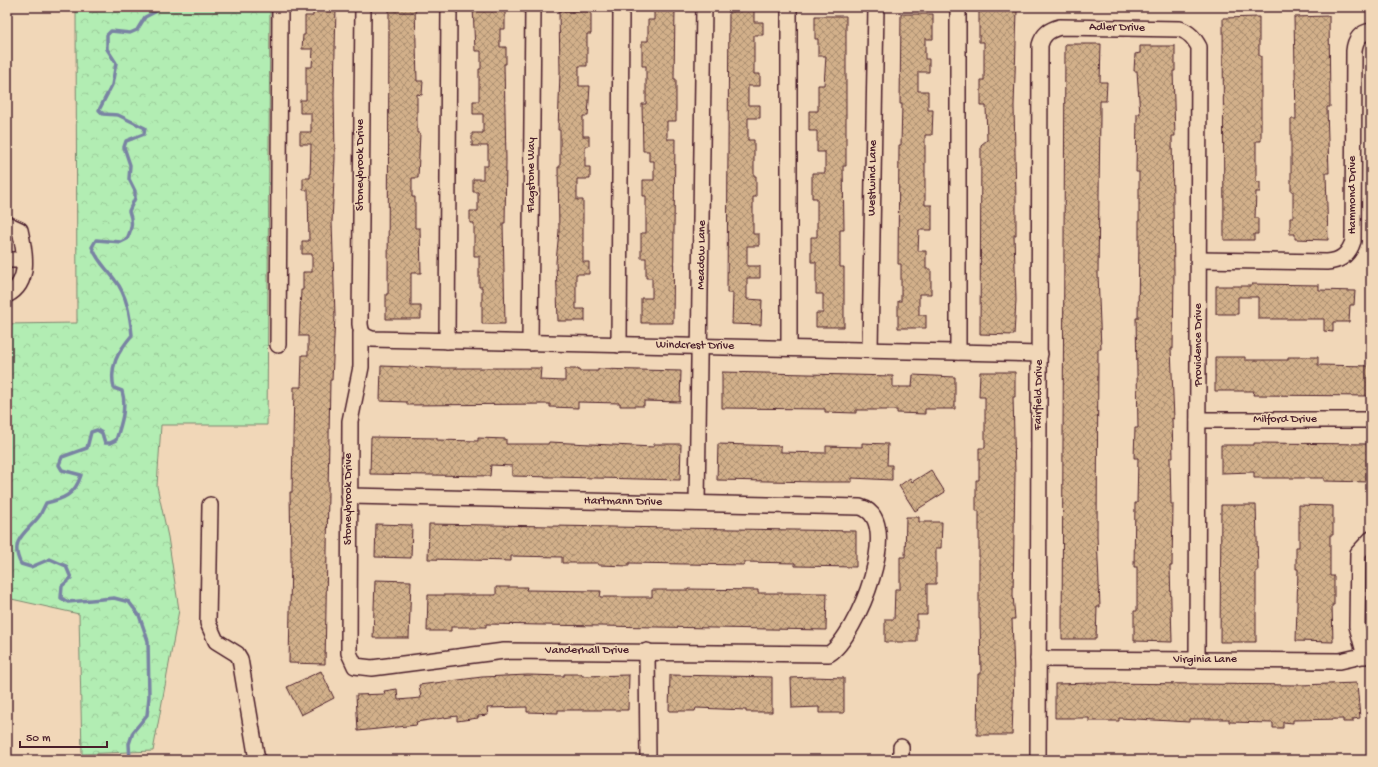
<svg xmlns="http://www.w3.org/2000/svg" width="1378" height="767" viewBox="0 0 1378 767" font-family="'Gochi Hand',sans-serif">
	<style>
		.forest { fill: url(#forest-crowns); stroke: #7e866f }
		.lines { fill: none; stroke-linecap: round; stroke-linejoin: round }
		.stream { stroke: #7983a3; stroke-width: 3.5 }
		.building { fill: url(#building-cross-hatch); stroke: #4a1f2b }
		.minor-casing { stroke: #4a1f2b; stroke-width: 18 }
		.minor { stroke: #f1d7b8; stroke-width: 15 }
		.labels { text-anchor: middle; dominant-baseline: central; stroke-width: 3; stroke-linejoin: round; paint-order: stroke }
		.street-label { font-size: 12px; fill: #4a1f2b; stroke: #f1d7b8 }
	</style>
	<defs>
		<pattern id="forest-crowns" width="20" height="18" patternUnits="userSpaceOnUse"><rect width="20" height="18" fill="#b2edb3"/><path d="M2 6a3 3 0 1 1 6 0M12 15a3 3 0 1 1 6 0" fill="none" stroke="#9bcb9a"/></pattern>
		<pattern id="building-cross-hatch" width="8" height="8" patternUnits="userSpaceOnUse"><rect width="8" height="8" fill="#d2b08a"/><path d="M0 0l8 8M0 8l8-8" fill="none" stroke="#ac8f71"/></pattern>
	</defs>
	<rect width="100%" height="100%" fill="#f1d7b8"/>
	<filter id="ink" filterUnits="userSpaceOnUse"><feTurbulence type="fractalNoise" baseFrequency=".025" numOctaves="2"/><feDisplacementMap in="SourceGraphic" scale="8" xChannelSelector="R" yChannelSelector="G"/><feConvolveMatrix kernelMatrix="1 2 1 2 8 2 1 2 1" color-interpolation-filters="sRGB"/></filter>
	<g filter="url(#ink)">
		<path class="forest" d="M76,7H270L267,425H161L157,486L168,537L179,610L153,751L82,754L79,614L7,598V324L77,323Z"/>
		<g class="lines">
			<path class="stream" d="M130,760L129,744L133,732L147,715L149,697L148,641L139,615L129,602L114,598L68,602L61,598L62,586L71,578L66,566L50,559L31,567L21,564C8,539 28,532 40,515C42,511 44,507 46,503C63,499 75,495 81,475L62,470L59,465L62,457L87,448L91,432L97,430L102,433L105,443H110L116,440C121,425 127,407 122,391L114,388C109,366 118,352 132,335C130,316 127,295 115,280C105,266 99,264 92,247L96,240L121,242L127,239C132,228 133,222 129,211L135,198V191L129,179L130,165L124,147L126,141L144,134L145,128L118,115L103,114L99,110L112,85L116,63L107,49V35L111,31L130,33L137,30L145,17L155,12L157,7"/>
		</g>
		<g class="building">
			<path d="M313,7H336L334,94L335,158L332,222L335,316L332,380H330L325,664L289,663L291,557L290,492H292L294,387H301L302,355H308V336H299L301,290H303V272H312V254H302V241H309L308,190H303V178H310L311,144H300V132H311V113H300V100H306V67H312L313,49H302L303,35H305V16H313Z"/>
			<path d="M389,7H415L417,81H423L422,95L417,94V133H420L418,178H412V197H415V228H420L421,273H411V306H421V319H386V294H388Z"/>
			<path d="M473,7H505V29H500V47H506V64H504L506,160L505,223H503L505,324H482V287H479V256H474V223H470V211H478V192H473V179H483V166H488V146H472V133H483V114H473V101H479V69H481V51H475Z"/>
			<path d="M729,7H754V22H763V35H754V74H760V86H748V105H760V118H748V140H754V176H756V197H753V234H759V246H747V266H760V278H747V299L762,300L761,325L732,324L733,293H727Z"/>
			<path d="M654,9H675L674,79H676V121H667V139H675L673,323H641V298H652V278H646V258H641V233H646V196H643V180H654V161H649V151H643L642,104H646V66H642V41H648V20H654Z"/>
			<path d="M559,11H591V34H587V66H579V86H590L588,116H583V136H589V146H585V167H590V179H577V200H583V262H589V274H576V309H585V321H558L556,262L559,231L558,167H560V130H558L560,72Z"/>
			<path d="M979,11H1017L1014,106L1016,200V235H1014L1016,300L1014,335L980,334L981,145L987,140L986,106H981V80H984V42H979Z"/>
			<path d="M901,14H933V39H925V59H929V72H918V91H928V110H933L932,135H925V205H932V230H919L918,251H926V269H931V294H919V315H926V328H898V301H901V264H898L899,145H901L902,104H900Z"/>
			<path d="M815,16H846V166H843L844,230H840V267H844V327H816V313H823V294H816V262H811V237H817V198H812V173H825V152H817V131H809V111H818V85H824L826,56H818V39H815Z"/>
			<path d="M1329,16L1330,107H1327L1329,173H1326L1328,240L1295,239V234H1290V217H1293V191H1291V119H1296L1294,17Z"/>
			<path d="M1259,17V56H1261V141H1256V182H1260V192H1256L1255,218H1258V234H1254V240H1224L1223,18Z"/>
			<path d="M1065,44H1101L1100,82H1107L1106,101H1100V116L1098,274L1101,349H1098L1097,536L1100,607H1097L1096,639H1062Z"/>
			<path d="M1140,46H1175V71H1173L1175,136H1172L1174,272L1173,349H1171L1174,419L1172,418L1173,458H1170L1171,504H1173L1172,566H1170L1172,642L1134,641V611H1137V567H1134L1135,503H1137L1138,458H1134L1135,428H1138L1136,318H1138L1139,238V172H1136L1137,114H1140L1137,71H1134L1135,54L1140,53Z"/>
			<path d="M1252,284L1319,285V290L1355,291L1354,305H1350L1349,322H1333V332L1324,331V319H1258V297H1238V314H1216V286H1252Z"/>
			<path d="M1215,357H1245V360H1288V357H1318V365L1371,366V396L1253,395L1254,391H1215Z"/>
			<path d="M381,366L438,368H541L540,380L565,381V369H579V371H598V369L681,371L680,402L644,401V406H620V403L578,402V408L550,407V404L407,405V402L380,401Z"/>
			<path d="M722,372L893,376V387H912L913,375L955,377V409H925V414L897,413V410H856V413L825,412V409L722,408Z"/>
			<path d="M980,372H1015V397H1013L1015,473L1013,595L1015,619H1012L1014,674L1012,735H977L978,674H981L980,619H979V511H976V480H979V448H985V397H979Z"/>
			<path d="M371,437L437,438V440L478,441V438L506,439V444H548L549,442L654,447V444H681L680,480L512,476V466L491,465L490,476L370,474Z"/>
			<path d="M862,443L888,444L887,465H892V480L852,478V482H818L717,480L718,444L781,446V452L826,453V446L862,447Z"/>
			<path d="M1254,443L1371,444V482L1324,481V478H1254V472L1221,473V445H1254Z"/>
			<path d="M931,470L945,492L915,511L899,486L910,478L912,482Z"/>
			<path d="M1221,505H1256L1258,571H1256V642H1220Z"/>
			<path d="M1299,505L1333,506V535H1330V576H1334V605H1332L1333,642L1296,641L1298,569H1296V547H1299Z"/>
			<path d="M906,517H919V522H942L941,548H936V584H927V615H917V642H885V619H894L895,589H900V557H905Z"/>
			<path d="M376,524L412,525L411,558L375,557Z"/>
			<path d="M429,524L856,531V567L795,566V563L744,562V565L629,563V566L598,565V563H562V557L511,556V561L428,559Z"/>
			<path d="M375,580L411,581L409,638H373Z"/>
			<path d="M496,587H527L526,590L601,591L600,597H652V590H688V589L758,590V593H827L826,630L486,624V627H451V631H427L428,595H496Z"/>
			<path d="M321,671L334,698L301,715L287,687Z"/>
			<path d="M564,674H582V676L629,675L628,710H558V713L527,712V707L487,708L488,715L478,716V718L457,721V716L416,722L417,725L358,731L356,695L385,694L384,691L397,689L398,700L421,698L419,685L482,677L528,675L564,676Z"/>
			<path d="M670,675L772,677V712H746V710L696,708L695,711H669Z"/>
			<path d="M811,677L844,678V713H819V707L792,708L791,678Z"/>
			<path d="M1096,683L1300,685L1357,683L1360,718L1353,719V722H1343V719L1293,720V723L1283,722V728H1273V723L1229,722V719H1189V722L1119,718V721H1089V718H1055V684Z"/>
		</g>
		<g class="lines">
			<defs>
				<g id="minor">
					<path d="M363,7L360,324C361,333 363,336 372,339L1040,354"/>
					<path d="M7,224L20,230C25,252 31,283 7,295"/>
					<path d="M7,260H24"/>
					<path d="M1199,260L1327,262C1341,261 1349,254 1353,241L1354,51C1355,40 1360,33 1371,31"/>
					<path d="M447,341L449,7"/>
					<path d="M530,343L533,7"/>
					<path d="M278,345L280,7"/>
					<path d="M619,345L621,7"/>
					<path d="M789,348V7"/>
					<path d="M870,349L876,7"/>
					<path d="M958,352V7"/>
					<path d="M1198,420H1371"/>
					<path d="M349,496L860,507C905,518 857,636 829,654L504,651L372,668L355,666L349,653L350,421L361,367V333"/>
					<path d="M697,503L704,7"/>
					<path d="M210,505L208,623L216,641L237,654L240,659L257,760"/>
					<path d="M647,651L648,760"/>
					<path d="M1365,656L1357,626L1358,553L1371,539"/>
					<path d="M1038,659L1340,661L1371,654"/>
					<path d="M901,760V747"/>
					<path d="M1038,760L1040,45C1043,34 1049,30 1060,27L1180,29C1190,33 1194,38 1199,47L1197,660"/>
				</g>
			</defs>
			<use href="#minor" class="minor-casing"/>
			<use href="#minor" class="minor"/>
		</g>
	</g>
	<g class="labels">
		<g class="street-label">
			<text transform="translate(1117 28) rotate(1)">Adler Drive</text>
			<text transform="translate(361 165) rotate(-90)">Stoneybrook Drive</text>
			<text transform="translate(532 175) rotate(-90)">Flagstone Way</text>
			<text transform="translate(873 178) rotate(-89)">Westwind Lane</text>
			<text transform="translate(1353 195) rotate(-90)">Hammond Drive</text>
			<text transform="translate(702 255) rotate(-89)">Meadow Lane</text>
			<text transform="translate(1199 345) rotate(-90)">Providence Drive</text>
			<text transform="translate(695 346) rotate(1)">Windcrest Drive</text>
			<text transform="translate(1039 395) rotate(-89)">Fairfield Drive</text>
			<text x="1285" y="420">Milford Drive</text>
			<text transform="translate(349 499) rotate(-90)">Stoneybrook Drive</text>
			<text transform="translate(623 502) rotate(1)">Hartmann Drive</text>
			<text x="587" y="651">Vanderhall Drive</text>
			<text x="1205" y="660">Virginia Lane</text>
		</g>
	</g>
	<rect width="1378" height="767" fill="none" stroke="#f1d7b8" stroke-width="24"/>
	<rect x="12" y="12" width="1354" height="743" fill="none" stroke="#4a1f2b" stroke-width="1.5" filter="url(#ink)"/>
	<path d="M20 741v6h87v-6" fill="none" stroke="#4a1f2b" stroke-width="2"/>
	<text x="26" y="741" font-size="12" fill="#4a1f2b" stroke="#f1d7b8" stroke-width="3" paint-order="stroke">50 m</text>
</svg>
